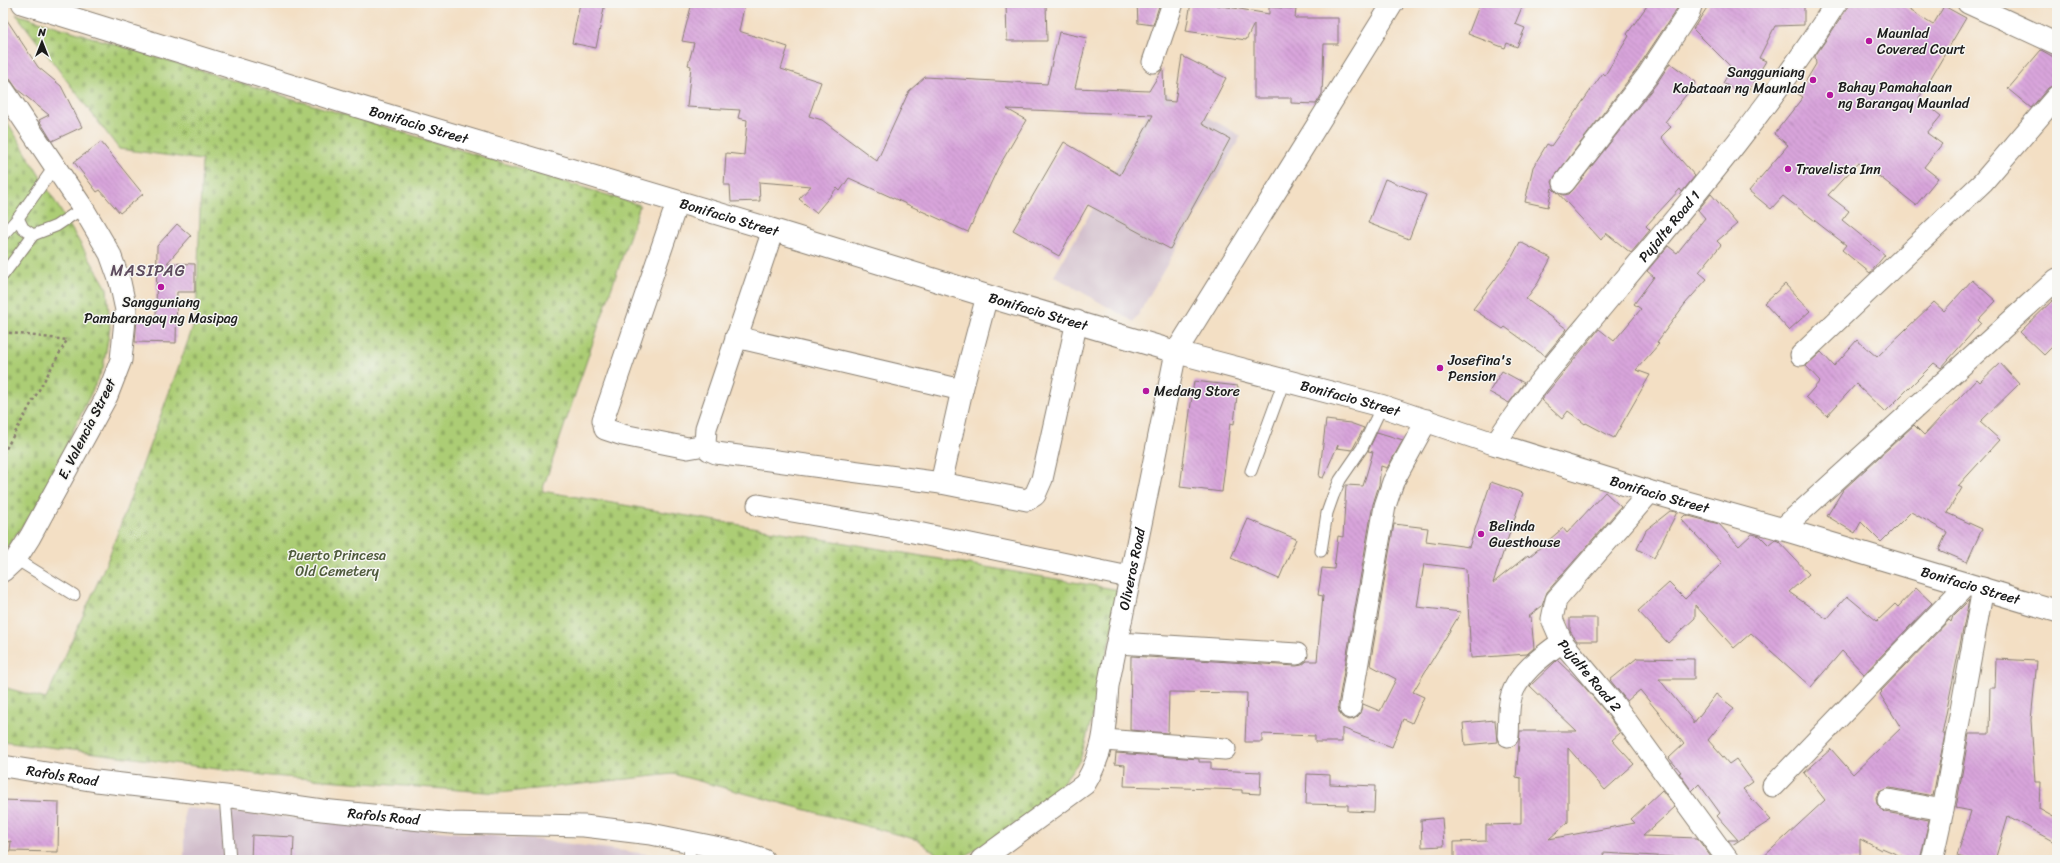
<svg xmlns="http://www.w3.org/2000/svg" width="2060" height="863" viewBox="0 0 2060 863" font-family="Sriracha,sans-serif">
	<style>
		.industrial { fill: #d1bdcb }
		.cemetery { fill: url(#cemetery-stones); stroke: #647448 }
		.building { fill: url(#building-back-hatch) }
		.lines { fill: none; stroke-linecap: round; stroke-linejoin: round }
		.service-casing { stroke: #887e70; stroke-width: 13 }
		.minor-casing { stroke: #887e70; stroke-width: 23 }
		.tertiary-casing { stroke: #887e70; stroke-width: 24 }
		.path { stroke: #887e70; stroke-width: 2.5; stroke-dasharray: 3 3; stroke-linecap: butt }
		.service { stroke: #fff; stroke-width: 11 }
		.minor { stroke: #fff; stroke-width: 21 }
		.tertiary { stroke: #fff; stroke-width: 22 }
		.poi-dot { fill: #b5179e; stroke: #f6f6f2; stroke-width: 1.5 }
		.labels { text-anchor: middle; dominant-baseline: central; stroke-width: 3; stroke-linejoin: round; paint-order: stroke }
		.poi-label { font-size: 14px; fill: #1c1c1c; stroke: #f6f6f2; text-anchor: start }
		.street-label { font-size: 14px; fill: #1c1c1c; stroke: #f6f6f2 }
		.park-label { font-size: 14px; fill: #4e5a3b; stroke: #f6f6f2 }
		.quarter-label { font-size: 16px; letter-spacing: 1px; fill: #5e4c5f; stroke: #f6f6f2 }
	</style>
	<defs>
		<pattern id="cemetery-stones" width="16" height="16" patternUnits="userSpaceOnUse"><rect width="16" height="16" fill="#accd75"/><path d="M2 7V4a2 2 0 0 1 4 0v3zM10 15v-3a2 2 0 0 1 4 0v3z" fill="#93af65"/></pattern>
		<pattern id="building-back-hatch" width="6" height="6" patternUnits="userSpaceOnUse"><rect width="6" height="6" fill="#d8a4db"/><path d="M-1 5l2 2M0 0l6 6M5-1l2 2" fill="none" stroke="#b98dbb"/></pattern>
	</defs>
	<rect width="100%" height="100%" fill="#f6f6f2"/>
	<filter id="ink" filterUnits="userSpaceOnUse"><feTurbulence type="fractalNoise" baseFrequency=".025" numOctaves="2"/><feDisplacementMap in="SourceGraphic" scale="8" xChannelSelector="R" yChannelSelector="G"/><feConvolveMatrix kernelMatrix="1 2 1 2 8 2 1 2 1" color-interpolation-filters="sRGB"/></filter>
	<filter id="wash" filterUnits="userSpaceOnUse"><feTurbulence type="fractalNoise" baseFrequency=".012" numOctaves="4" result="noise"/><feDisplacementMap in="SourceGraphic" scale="16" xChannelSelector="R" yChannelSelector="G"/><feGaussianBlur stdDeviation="0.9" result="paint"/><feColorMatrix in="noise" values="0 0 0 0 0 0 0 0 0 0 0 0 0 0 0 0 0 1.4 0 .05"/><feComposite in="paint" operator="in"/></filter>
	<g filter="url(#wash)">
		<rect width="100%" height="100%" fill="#f3dfc4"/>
		<g class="industrial">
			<path d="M1161,90L1241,136L1134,322L1054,276Z"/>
			<path d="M184,808L540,840L693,860H184Z"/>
		</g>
		<g class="cemetery">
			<path d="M16,14L640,205L542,491L1120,590L1096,704L1080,760L1046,804L959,860H943L918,840L673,774L499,793L271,776L3,741V687L46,699L108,559L196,319L202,160L119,149Z"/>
			<path d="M5,118L107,288L110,328L103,368L38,504L3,553V120Z"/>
		</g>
		<g id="blocks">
			<g class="building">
				<path d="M580,3H605L596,48L572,43Z"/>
				<path d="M692,3H745L739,31L788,47L781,69L821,82L809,116L822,120L877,161L909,91L925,77L1047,84L1059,32L1087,38L1075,88L1149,91L1163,68L1164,101L1175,102L1182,56L1226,78L1202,124L1230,139L1170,249L1088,205L1059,256L1013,230L1064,142L1120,175L1153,115L1007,109L1026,120L998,168L968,232L849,178L840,191L837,188L816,213L799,199L811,186L759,182L760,201L731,202L730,185H724L726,153L744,155L747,120L738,118L740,110L687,107L691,66L688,65L694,43L682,41Z"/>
				<path d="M1006,3H1046L1047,41H1007Z"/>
				<path d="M1137,3H1160L1153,25L1138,23Z"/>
				<path d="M1191,3H1217L1216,5L1269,14V7L1296,9L1295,18H1338V44H1324L1322,94L1316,104L1291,103V98H1254V24L1246,40L1186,31Z"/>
				<path d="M1480,3H1511L1522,7L1515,24L1525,28L1517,47L1507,43L1505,48L1468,34Z"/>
				<path d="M1649,3H1673L1678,7L1637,69L1555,176L1552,182L1556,192L1552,188L1548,207L1525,202L1533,167L1547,144L1551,146L1603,73L1605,75L1629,36L1627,34Z"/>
				<path d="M1710,3H1785L1782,7L1804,6V25L1775,26L1759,58L1766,61L1745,96L1723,83L1732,68L1693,29Z"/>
				<path d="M1851,3H1899L1933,25L1944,6L1966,18L1919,98L1941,116L1927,133L1942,144L1924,167L1938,178L1916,205L1871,170L1869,172L1858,163L1828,195L1849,211L1842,220L1885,255L1870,273L1842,250L1846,245L1783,196L1771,209L1749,191L1788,145L1774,134L1803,97L1798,94L1816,64L1815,56Z"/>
				<path d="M3,14L38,67L61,86L82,127L52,141L39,120L49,115L17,89L3,69Z"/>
				<path d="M2041,50L2057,59V84L2048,88L2031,108L2008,89Z"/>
				<path d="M1670,63L1696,82L1665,122L1671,127L1661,137L1695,176L1682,192L1680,189L1646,226L1650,230L1631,253L1606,233L1601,240L1557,192L1563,195L1569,194L1573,190L1657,83Z"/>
				<path d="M101,142L143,194L120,213L100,190L97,192L74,162Z"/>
				<path d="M1385,179L1426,195L1409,239L1368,223Z"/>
				<path d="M1711,194L1737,224L1717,241L1721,245L1699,272L1707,279L1685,304L1657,342L1659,344L1636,370L1650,375L1614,438L1586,423L1585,424L1568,411L1562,419L1541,400L1599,329L1614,341L1641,309L1634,304L1654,277L1647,271L1668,246L1677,253L1705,218L1698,210Z"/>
				<path d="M177,224L191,236L167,263L195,264V292H177L176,343L135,342L137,318L156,319L157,246Z"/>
				<path d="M1520,242L1551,258L1538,283L1526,299L1567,329L1545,356L1505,327L1503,329L1473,309L1512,257Z"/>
				<path d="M1972,280L1996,301L1978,320L1981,323L1941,368L1934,363L1885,412L1856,384L1827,416L1806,397L1820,381L1806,366L1821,352L1834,366L1857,340L1877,357L1934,302L1944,311Z"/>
				<path d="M1785,284L1810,311L1789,330L1764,303Z"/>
				<path d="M2057,296V342L2044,355L2020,332Z"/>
				<path d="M2000,363L2019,384L1980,422L2000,440L1958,486L1962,488L1947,513L1982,529L1967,562L1939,550L1947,532L1911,512L1881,542L1861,522L1855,533L1827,516L1843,490L1914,425L1924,435L1977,379L1980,382Z"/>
				<path d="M1502,371L1524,383L1509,403L1489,392Z"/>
				<path d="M1194,381L1238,386L1234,424L1230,423L1222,492L1180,487Z"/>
				<path d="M1326,420L1350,423L1364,428L1352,450L1337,448L1338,445L1323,478L1319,477Z"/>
				<path d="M1377,432L1403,440L1387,468L1381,466L1379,485L1373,504L1338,706L1339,712L1342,717L1348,720L1354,719L1359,715L1363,704L1380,711L1396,679L1370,665L1394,524L1428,528L1426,541L1469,547L1491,482L1523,493L1493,583L1528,555L1529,557L1563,528L1567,533L1605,492L1621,507L1547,592L1542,606L1528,617H1531L1534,648L1527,654L1471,658L1466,569L1424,564L1417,607L1461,612L1413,692L1424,697L1412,723L1403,719L1392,747L1342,728V742H1315V736L1262,734V742H1245L1247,693L1169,692L1168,733L1130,730L1131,656L1296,666L1302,665L1307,661H1317L1323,596L1318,595L1322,568L1334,569L1338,536L1343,537L1346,485L1363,486L1373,452L1368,451Z"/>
				<path d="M1670,511L1677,512L1654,558L1637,549L1646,530Z"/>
				<path d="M1685,515L1719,524L1739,546L1752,534L1760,536L1769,545L1775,540L1778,541L1809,574L1789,592L1827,619L1847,596L1877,621L1895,604L1898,607L1916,588L1932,603L1864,674L1842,651L1811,687L1751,633L1734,648L1695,605V618L1668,643L1638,611L1669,583L1685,599L1722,563L1681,519Z"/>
				<path d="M1248,519L1296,539L1279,579L1231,558Z"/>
				<path d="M1969,600L1942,734H1945L1933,796L1890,788L1879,792L1876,797L1877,804L1885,812L1929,820L1920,860H1910L1882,848L1881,850L1860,839V860H1760L1825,800L1804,773L1831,749L1853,774L1901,728L1880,694L1882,692L1881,691L1949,620L1951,622L1953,616Z"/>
				<path d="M1570,618H1597V641H1577L1570,631Z"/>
				<path d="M1637,658L1694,659V679H1659L1693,721V724L1716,694L1734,708L1708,740L1729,764L1736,759L1753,782L1743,789L1771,820L1732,845L1728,840H1738L1717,816L1720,813L1699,784L1692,791L1679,773L1681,772L1669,758L1684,744L1640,690L1627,701L1610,680Z"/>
				<path d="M1996,659L2037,661L2031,720L2035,782H2040L2039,809L2057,819V843L2008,816L1995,860H1969L1957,856L1971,811L1956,808L1969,734H1989L1990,688H1995Z"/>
				<path d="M1557,660L1581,683L1605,711L1620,733L1612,740L1634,764L1605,790L1568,748V822L1549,839L1635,823L1631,819L1662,790L1675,807L1643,836L1697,838L1711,857L1709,859L1603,853L1604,860H1454V842L1486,841V825L1521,824V778L1516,777L1520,731H1577L1530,686Z"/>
				<path d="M1495,720L1497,742L1465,745L1463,723Z"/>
				<path d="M1116,753L1199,759V762H1211V770L1261,772L1260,794L1242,793V790L1124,786L1125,765L1115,764Z"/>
				<path d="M1307,774L1330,775V784L1375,786L1374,812L1348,811V805L1306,804Z"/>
				<path d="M3,800L59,802L58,852L10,851L11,841L3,843Z"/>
				<path d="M1442,818L1444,846L1422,847L1421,820Z"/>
				<path d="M252,835L294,837L293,860H251Z"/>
			</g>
		</g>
	</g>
	<g filter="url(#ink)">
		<use href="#blocks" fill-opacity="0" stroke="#887e70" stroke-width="1"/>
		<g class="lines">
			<defs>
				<g id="service">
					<path d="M18,218L23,228L33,235"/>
					<path d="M3,235L18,218L55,166"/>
					<path d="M3,275L33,235L56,226L83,208"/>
					<path d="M1251,471L1284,381"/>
					<path d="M1321,551L1327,513L1333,496L1340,480L1362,448L1382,406"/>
					<path d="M16,559L74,595"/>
					<path d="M225,796L230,860"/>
					<path d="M689,860L690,842"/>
				</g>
				<g id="minor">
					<path d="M1968,3L2057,44"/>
					<path d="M1153,62L1173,3"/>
					<path d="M3,89L83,208L110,254L120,282L126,310L121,360L107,396L30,537L16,559L3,571"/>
					<path d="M1564,183L1647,76L1689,12L1692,3"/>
					<path d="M677,203L603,420L605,429L623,435L688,448L705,445"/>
					<path d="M773,230L706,428L705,445L709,450L716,453L941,483L1027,500L1035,495L1042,479L1077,321"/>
					<path d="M736,337L962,390"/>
					<path d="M1801,355L1983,182L2057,96"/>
					<path id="s1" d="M1495,444C1530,389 1574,341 1615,291C1692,199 1772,105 1836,3"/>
					<path d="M941,483L962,390L987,296"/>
					<path id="s2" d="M1650,492L1556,600L1552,619L1562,642L1614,704L1728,860"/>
					<path d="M758,505L913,532L1129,577"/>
					<path d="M1782,529L2057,279"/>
					<path d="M1118,643L1297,654"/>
					<path d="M1350,708L1385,506L1393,482L1427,420"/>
					<path d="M1508,736C1509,725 1508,713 1510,702C1514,676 1542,656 1562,642"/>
					<path d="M1104,740L1225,749"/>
					<path id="s3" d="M3,766L96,781L225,796L322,810L451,823L584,826L651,834L735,851L764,860"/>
					<path d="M1773,786L1967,584"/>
					<path d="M1888,800L1943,810"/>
					<path id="s4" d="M981,860L1085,784C1106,748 1105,726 1108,686L1176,352L1393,3"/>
					<path d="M1932,860L1943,810L1983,588"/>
				</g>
				<g id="tertiary">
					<path id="s5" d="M23,3L363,108L773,230L987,296L1176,352L1382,406L1495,444L1650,492L1782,529L2057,611"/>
				</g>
			</defs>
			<use href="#service" class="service-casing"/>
			<use href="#minor" class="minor-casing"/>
			<use href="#tertiary" class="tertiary-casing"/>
			<path class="path" d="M3,332L67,340L3,454"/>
			<use href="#service" class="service"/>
			<use href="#minor" class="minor"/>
			<use href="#tertiary" class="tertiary"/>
		</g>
	</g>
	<g class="poi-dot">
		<circle cx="1869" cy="41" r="4"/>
		<circle cx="1813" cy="80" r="4"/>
		<circle cx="1830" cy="95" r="4"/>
		<circle cx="1788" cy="169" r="4"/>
		<circle cx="161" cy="287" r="4"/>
		<circle cx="1440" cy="368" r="4"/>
		<circle cx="1146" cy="391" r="4"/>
		<circle cx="1481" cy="534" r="4"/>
	</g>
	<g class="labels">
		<g class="poi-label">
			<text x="1877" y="33">Maunlad<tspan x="1877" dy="16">Covered Court</tspan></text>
			<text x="1805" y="72" text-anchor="end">Sangguniang<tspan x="1805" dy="16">Kabataan ng Maunlad</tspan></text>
			<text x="1838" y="87">Bahay Pamahalaan<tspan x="1838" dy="16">ng Barangay Maunlad</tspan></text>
			<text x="1796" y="169">Travelista Inn</text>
			<text x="161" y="302" text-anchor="middle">Sangguniang<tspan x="161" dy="16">Pambarangay ng Masipag</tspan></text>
			<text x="1448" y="360">Josefina's<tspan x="1448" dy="16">Pension</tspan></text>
			<text x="1154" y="391">Medang Store</text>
			<text x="1489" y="526">Belinda<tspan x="1489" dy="16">Guesthouse</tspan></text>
		</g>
		<g class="street-label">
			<text stroke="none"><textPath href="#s5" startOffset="414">Bonifacio Street</textPath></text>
			<text stroke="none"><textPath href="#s5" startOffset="738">Bonifacio Street</textPath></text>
			<text stroke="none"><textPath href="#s1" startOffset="279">Pujalte Road 1</textPath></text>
			<text stroke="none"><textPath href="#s5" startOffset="1061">Bonifacio Street</textPath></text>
			<text stroke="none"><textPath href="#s5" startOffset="1385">Bonifacio Street</textPath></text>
			<text transform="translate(87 429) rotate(-63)">E. Valencia Street</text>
			<text stroke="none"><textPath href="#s5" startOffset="1709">Bonifacio Street</textPath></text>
			<text stroke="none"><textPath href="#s4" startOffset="350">Oliveros Road</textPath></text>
			<text stroke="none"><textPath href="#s5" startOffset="2033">Bonifacio Street</textPath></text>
			<text stroke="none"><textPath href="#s2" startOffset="231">Pujalte Road 2</textPath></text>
			<text stroke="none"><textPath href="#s3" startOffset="60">Rafols Road</textPath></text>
			<text stroke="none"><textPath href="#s3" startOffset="384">Rafols Road</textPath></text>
		</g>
		<g class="park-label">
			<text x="337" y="555">Puerto Princesa<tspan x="337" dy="16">Old Cemetery</tspan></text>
		</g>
		<g class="quarter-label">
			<text x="148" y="270">MASIPAG</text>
		</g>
	</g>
	<rect width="2060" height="863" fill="none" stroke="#f6f6f2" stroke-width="16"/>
	<g transform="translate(42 42)" stroke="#f6f6f2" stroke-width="3" paint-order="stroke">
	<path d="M0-3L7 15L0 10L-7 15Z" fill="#1c1c1c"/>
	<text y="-6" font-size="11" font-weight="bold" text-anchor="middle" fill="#1c1c1c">N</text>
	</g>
</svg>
